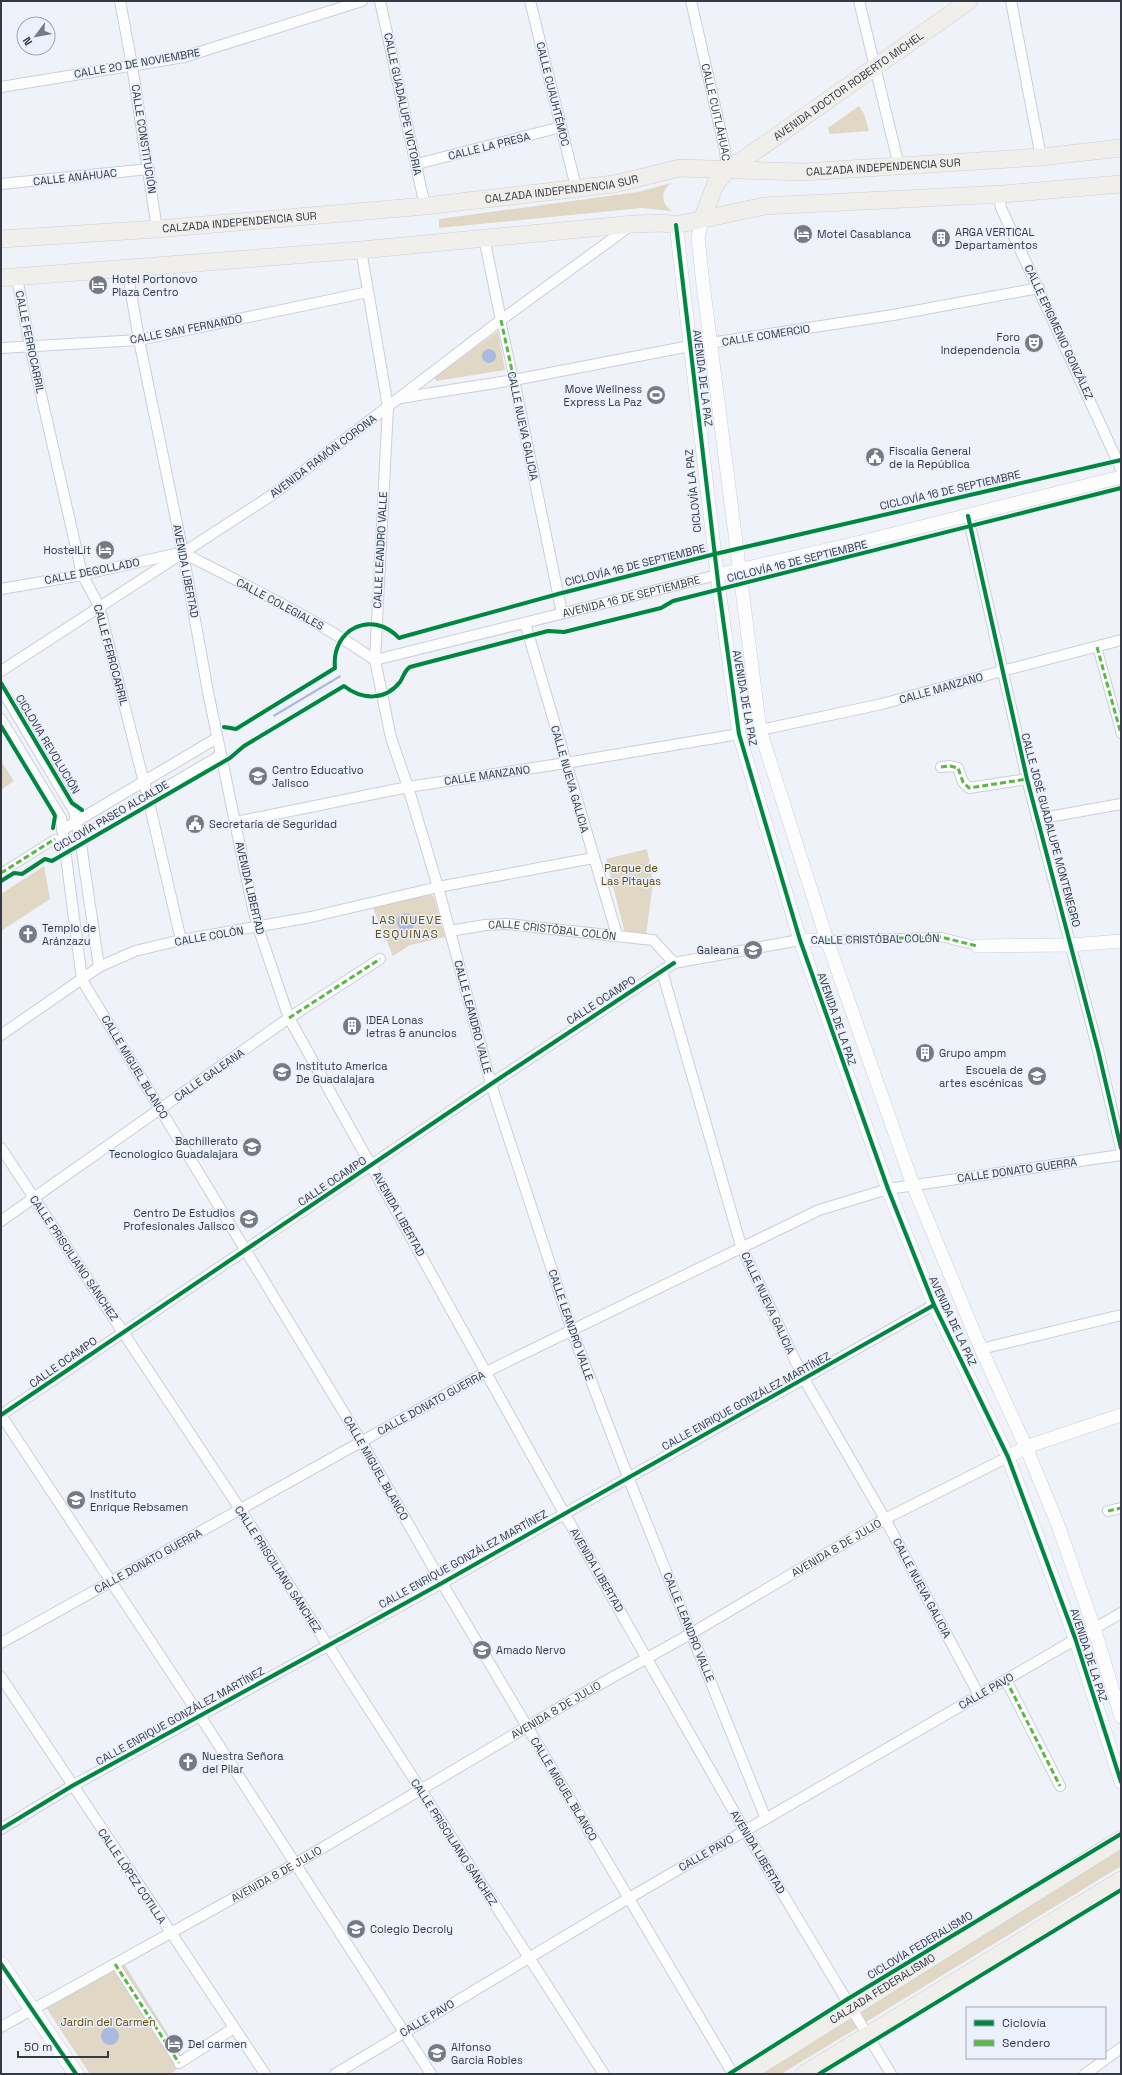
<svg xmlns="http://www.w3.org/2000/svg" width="1122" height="2075" viewBox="0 0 1122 2075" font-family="'Space Grotesk',sans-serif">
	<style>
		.green { fill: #e0d7c5 }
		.water { fill: #aab9de }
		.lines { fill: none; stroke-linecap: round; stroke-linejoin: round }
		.pedestrian-casing { stroke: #cbcfd8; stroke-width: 10 }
		.minor-casing { stroke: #cbcfd8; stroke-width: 12 }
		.tertiary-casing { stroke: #cbcfd8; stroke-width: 14 }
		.secondary-casing { stroke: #cbcfd8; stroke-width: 16 }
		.primary-casing { stroke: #cdcfd4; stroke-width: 18 }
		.pedestrian { stroke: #fdfdfe; stroke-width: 8 }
		.minor { stroke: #fdfdfe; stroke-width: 10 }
		.tertiary { stroke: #fdfdfe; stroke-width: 13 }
		.secondary { stroke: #fdfdfe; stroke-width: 15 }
		.primary { stroke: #f1efeb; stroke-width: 17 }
		.quiet { stroke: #58b947; stroke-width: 3; stroke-dasharray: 6 3; stroke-linecap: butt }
		.cycleway-casing { stroke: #ebf0fd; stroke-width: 6 }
		.cycleway { stroke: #00873e; stroke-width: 4 }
		.labels { text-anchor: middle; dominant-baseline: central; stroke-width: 3; stroke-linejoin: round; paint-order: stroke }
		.street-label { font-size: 11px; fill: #343946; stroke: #ebf0fd }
		.poi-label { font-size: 11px; fill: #343946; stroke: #ebf0fd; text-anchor: start }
		.park-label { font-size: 11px; fill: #624a02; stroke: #ebf0fd }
		.neighbourhood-label { font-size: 12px; letter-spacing: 1px; fill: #675015; stroke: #ebf0fd }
	</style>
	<rect width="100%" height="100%" fill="#eff2f9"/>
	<g class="green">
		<path d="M859,106L864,114L869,131L830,134L828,128Z"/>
		<path d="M671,183C660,191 661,204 672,211L641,208L439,228V219L638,192Z"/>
		<path d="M498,331L505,370L436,381L434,377Z"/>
		<path d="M1,761L14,781L1,790Z"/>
		<path d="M647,849L653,882L646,935L625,933L606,859Z"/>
		<path d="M44,866L50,899L1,931V894Z"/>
		<path d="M425,895H432L434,897L445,937L410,945L393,956L373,908Z"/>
		<path d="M1121,1849V1866L866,2022L858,2009Z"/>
		<path d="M123,1962L186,2063L170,2074H90L45,2006Z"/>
		<path d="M849,2015L857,2028L781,2074H753Z"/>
	</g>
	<g class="water">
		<circle cx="489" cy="356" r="7"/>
		<path d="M340,675L341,677L274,717L273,715Z"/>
		<circle cx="406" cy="922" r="9"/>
		<circle cx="110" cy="2036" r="9"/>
	</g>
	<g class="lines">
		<defs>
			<g id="pedestrian">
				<path d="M501,320L514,380"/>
				<path d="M1097,647L1121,734"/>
				<path d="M1,873L55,839"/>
				<path d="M827,940L941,937L977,946"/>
				<path d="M115,1964L179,2063"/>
			</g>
			<g id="minor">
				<path d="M120,1L132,65L157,229"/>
				<path d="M380,1L425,206"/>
				<path d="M530,1L576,187"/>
				<path id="s1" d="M691,1L725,150L727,171"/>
				<path d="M859,1L899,166"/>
				<path d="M1011,1L1041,157"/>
				<path d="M1,87L184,57L362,1"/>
				<path d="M417,164L561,127"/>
				<path d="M1,184L149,169"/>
				<path d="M1003,194L1000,202L1001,208L1121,469"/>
				<path d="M484,238L501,320"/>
				<path d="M361,250L388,407L375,660L391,738L408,787L438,887L491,1084L572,1331L628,1477L766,1819"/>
				<path d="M127,269L139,340L183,553L208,692L253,909L258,927L289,1018L564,1513L745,1831L891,2074"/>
				<path d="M17,278L30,346L82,574L99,606L148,798L181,940"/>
				<path d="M1,348L139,340L368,292"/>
				<path d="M514,380L562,613"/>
				<path d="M400,398L514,380L690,346L893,315L1039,288"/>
				<path d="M968,516L1027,779L1098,1050L1121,1148"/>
				<path d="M183,553C248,586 314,618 375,660"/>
				<path d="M1,589L76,576L175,554"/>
				<path d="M525,623L617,935"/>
				<path id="s2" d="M375,660L717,575"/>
				<path d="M1,671L272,495L501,320L630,226"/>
				<path d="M1,688L74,811L81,844L99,967"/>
				<path d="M1,719L61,818L82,980L361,1441L442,1583L733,2074"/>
				<path d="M760,730L882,704L1002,671L1121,640"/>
				<path d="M941,767L950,766L958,768L963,782L969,788L1027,779"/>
				<path d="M1037,819L1121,804"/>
				<path d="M236,822L408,787L566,763L739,734"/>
				<path d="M62,830L217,738"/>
				<path d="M63,848L221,755"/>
				<path id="s3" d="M450,931L485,925L507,924L653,940L674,963L800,940"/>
				<path d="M662,971L741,1246L804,1379L885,1519L979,1695"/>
				<path d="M1,1035L99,967L135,951L181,940L311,917L438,887L593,858"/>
				<path d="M1,1148L240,1509L604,2074"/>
				<path d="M1,1221L289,1018L380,959"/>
				<path d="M981,1349L1121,1315"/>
				<path d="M1,1415L491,1084L674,963"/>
				<path d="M1,1415L200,1716L431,2074"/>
				<path d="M1108,1511L1121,1508"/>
				<path d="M1,1643L486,1372L819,1210L888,1189L1121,1155"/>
				<path d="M1,1677L265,2074"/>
				<path d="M1006,1680L1060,1786"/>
				<path d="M1,1829L72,1786L442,1583L934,1305"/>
				<path id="s4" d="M1,2027L295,1864L586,1692L692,1633L885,1519L1008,1457"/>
				<path d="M179,2063L234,2028"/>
				<path d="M335,2074L629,1898L1121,1613"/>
				<path d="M1085,2074L1121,2048"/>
			</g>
			<g id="tertiary">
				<path d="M702,219L698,238L703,284L760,730L827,940L913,1185L981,1349L1026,1447L1058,1525L1094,1628L1121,1717"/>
				<path d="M676,225L719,590L739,734L800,940L888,1189L934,1305L1008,1457L1075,1638L1121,1782"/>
				<path d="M717,575L857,543L1121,477"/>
				<path d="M800,940H827"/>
				<path d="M977,946L1071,945L1121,941"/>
				<path d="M1008,1457L1026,1447L1121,1415"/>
			</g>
			<path id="secondary" d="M1,1964L76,2074"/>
			<g id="primary">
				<path id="s5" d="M702,219L716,183L727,171L969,1"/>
				<path id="s6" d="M1,239L157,229L425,206L614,184L680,168L802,172L1041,157L1121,148"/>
				<path d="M1,278L361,250L634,224L663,223L676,225L764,206L1003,194L1121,184"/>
				<path id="s7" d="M746,2074L1121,1839"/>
				<path d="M804,2074L1121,1880"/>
			</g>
		</defs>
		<use href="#pedestrian" class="pedestrian-casing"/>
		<use href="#minor" class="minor-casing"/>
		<use href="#tertiary" class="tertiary-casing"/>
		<use href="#secondary" class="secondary-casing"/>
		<use href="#primary" class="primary-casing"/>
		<use href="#pedestrian" class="pedestrian"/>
		<use href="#minor" class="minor"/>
		<use href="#tertiary" class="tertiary"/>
		<use href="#secondary" class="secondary"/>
		<use href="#primary" class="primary"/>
		<g class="quiet">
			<path d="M501,320L514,380"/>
			<path d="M1097,647L1121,734"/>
			<path d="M941,767L950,766L958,768L963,782L969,788L1027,779"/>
			<path d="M1,873L55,839"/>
			<path d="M827,940L941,937L977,946"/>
			<path d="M289,1018L380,959"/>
			<path d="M1108,1511L1121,1508"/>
			<path d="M1006,1680L1060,1786"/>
			<path d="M115,1964L179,2063"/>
		</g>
		<defs>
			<g id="cycleway">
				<path d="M676,225L719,590L739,734L800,940L888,1189L934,1305L1008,1457L1075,1638L1121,1782"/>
				<path d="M968,516L1027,779L1098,1050L1121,1148"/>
				<path d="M1,683L72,803L82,810"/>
				<path d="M1,726L53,812L55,816L53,828"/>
				<path d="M224,727L236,729L335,668C331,629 372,609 399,638L402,637L558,594L715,554L1121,460"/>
				<path d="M1,881L14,873L22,874L45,859L52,861L230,758L244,746L344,686C362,700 385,701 400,682C404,676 404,671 410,667L548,631L564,632L661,608L673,601L1121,488"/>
				<path d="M1,1415L491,1084L674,963"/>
				<path d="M1,1829L72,1786L442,1583L934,1305"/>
				<path d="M1,1964L76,2074"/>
				<path d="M729,2074L846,2000L1121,1834"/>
				<path d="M819,2074L1121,1890"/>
			</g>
		</defs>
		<use href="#cycleway" class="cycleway-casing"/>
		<use href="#cycleway" class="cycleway"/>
	</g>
	<defs>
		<symbol id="hotel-disc" viewBox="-11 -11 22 22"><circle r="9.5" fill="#757a85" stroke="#ebf0fd"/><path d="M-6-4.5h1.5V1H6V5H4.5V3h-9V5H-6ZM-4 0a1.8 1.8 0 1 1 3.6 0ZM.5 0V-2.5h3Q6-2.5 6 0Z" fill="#fff"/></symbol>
		<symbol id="building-disc" viewBox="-11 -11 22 22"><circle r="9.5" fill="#757a85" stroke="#ebf0fd"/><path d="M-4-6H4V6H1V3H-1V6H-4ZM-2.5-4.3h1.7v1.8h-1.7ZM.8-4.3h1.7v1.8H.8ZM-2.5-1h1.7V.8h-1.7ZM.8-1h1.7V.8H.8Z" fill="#fff"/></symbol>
		<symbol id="theatre-disc" viewBox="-11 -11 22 22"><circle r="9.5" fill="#757a85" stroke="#ebf0fd"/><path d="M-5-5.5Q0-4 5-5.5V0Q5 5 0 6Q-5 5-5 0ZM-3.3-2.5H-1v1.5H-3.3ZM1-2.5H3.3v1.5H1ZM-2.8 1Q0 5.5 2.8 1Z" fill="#fff"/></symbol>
		<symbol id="stadium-disc" viewBox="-11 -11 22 22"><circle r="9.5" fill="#757a85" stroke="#ebf0fd"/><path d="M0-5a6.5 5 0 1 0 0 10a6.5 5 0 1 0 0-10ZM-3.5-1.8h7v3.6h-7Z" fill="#fff"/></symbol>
		<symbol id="civic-disc" viewBox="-11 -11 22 22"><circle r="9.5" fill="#757a85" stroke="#ebf0fd"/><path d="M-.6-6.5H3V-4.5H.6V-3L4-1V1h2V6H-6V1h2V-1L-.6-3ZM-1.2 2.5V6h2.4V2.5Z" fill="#fff"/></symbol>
		<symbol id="school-disc" viewBox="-11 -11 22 22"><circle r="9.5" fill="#757a85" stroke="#ebf0fd"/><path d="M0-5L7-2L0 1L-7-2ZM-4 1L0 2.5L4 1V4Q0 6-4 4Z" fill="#fff"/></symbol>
		<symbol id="church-disc" viewBox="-11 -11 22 22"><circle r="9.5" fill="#757a85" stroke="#ebf0fd"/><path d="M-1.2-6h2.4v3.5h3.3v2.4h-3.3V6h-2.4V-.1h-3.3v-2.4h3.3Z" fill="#fff"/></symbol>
		<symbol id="university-disc" viewBox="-11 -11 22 22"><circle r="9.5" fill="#757a85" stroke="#ebf0fd"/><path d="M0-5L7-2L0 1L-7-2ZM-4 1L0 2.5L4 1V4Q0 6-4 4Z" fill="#fff"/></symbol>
	</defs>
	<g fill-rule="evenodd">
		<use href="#hotel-disc" x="792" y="223" width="22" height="22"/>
		<use href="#building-disc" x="930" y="227" width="22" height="22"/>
		<use href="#hotel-disc" x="87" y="274" width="22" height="22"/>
		<use href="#theatre-disc" x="1023" y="332" width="22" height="22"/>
		<use href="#stadium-disc" x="645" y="384" width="22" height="22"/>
		<use href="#civic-disc" x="864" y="446" width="22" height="22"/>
		<use href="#hotel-disc" x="94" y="539" width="22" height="22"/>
		<use href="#school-disc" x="247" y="765" width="22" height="22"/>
		<use href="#civic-disc" x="184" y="813" width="22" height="22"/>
		<use href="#church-disc" x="17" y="923" width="22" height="22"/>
		<use href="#school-disc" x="742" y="939" width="22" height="22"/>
		<use href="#building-disc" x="341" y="1015" width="22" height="22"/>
		<use href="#building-disc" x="914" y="1042" width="22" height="22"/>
		<use href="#university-disc" x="271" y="1061" width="22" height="22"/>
		<use href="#school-disc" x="1026" y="1065" width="22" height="22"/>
		<use href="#university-disc" x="241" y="1136" width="22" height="22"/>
		<use href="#university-disc" x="238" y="1208" width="22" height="22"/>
		<use href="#university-disc" x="65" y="1489" width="22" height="22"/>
		<use href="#school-disc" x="471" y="1639" width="22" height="22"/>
		<use href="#church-disc" x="177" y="1751" width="22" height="22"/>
		<use href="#university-disc" x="345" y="1918" width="22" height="22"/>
		<use href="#hotel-disc" x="163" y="2033" width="22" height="22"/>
		<use href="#school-disc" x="426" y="2042" width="22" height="22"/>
	</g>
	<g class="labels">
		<g class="street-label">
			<text transform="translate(137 63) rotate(-10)">CALLE 20 DE NOVIEMBRE</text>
			<text stroke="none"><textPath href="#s5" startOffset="203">AVENIDA DOCTOR ROBERTO MICHEL</textPath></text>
			<text transform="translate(553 94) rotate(76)">CALLE CUAUHTÉMOC</text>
			<text transform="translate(403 104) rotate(78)">CALLE GUADALUPE VICTORIA</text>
			<text stroke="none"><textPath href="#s1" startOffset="114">CALLE CUITLÁHUAC</textPath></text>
			<text transform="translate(144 139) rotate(81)">CALLE CONSTITUCIÓN</text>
			<text transform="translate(489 146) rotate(-14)">CALLE LA PRESA</text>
			<text stroke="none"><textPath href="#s6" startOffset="887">CALZADA INDEPENDENCIA SUR</textPath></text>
			<text transform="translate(75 177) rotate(-6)">CALLE ANÁHUAC</text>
			<text stroke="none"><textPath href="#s6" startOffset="563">CALZADA INDEPENDENCIA SUR</textPath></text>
			<text stroke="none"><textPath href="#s6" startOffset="239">CALZADA INDEPENDENCIA SUR</textPath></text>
			<text transform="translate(186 329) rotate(-11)">CALLE SAN FERNANDO</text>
			<text transform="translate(1059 332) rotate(65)">CALLE EPIGMENIO GONZÁLEZ</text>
			<text transform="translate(766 335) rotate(-9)">CALLE COMERCIO</text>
			<text transform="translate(30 342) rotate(78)">CALLE FERROCARRIL</text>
			<text transform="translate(703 378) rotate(83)">AVENIDA DE LA PAZ</text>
			<text transform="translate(523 426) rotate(78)">CALLE NUEVA GALICIA</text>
			<text transform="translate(323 456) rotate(-37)">AVENIDA RAMÓN CORONA</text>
			<text transform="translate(950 490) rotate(-13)">CICLOVÍA 16 DE SEPTIEMBRE</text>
			<text transform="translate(693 491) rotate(-96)">CICLOVÍA LA PAZ</text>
			<text transform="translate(380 550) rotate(-87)">CALLE LEANDRO VALLE</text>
			<text transform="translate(797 561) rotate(-14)">CICLOVÍA 16 DE SEPTIEMBRE</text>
			<text transform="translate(635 565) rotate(-14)">CICLOVÍA 16 DE SEPTIEMBRE</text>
			<text transform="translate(92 571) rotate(-11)">CALLE DEGOLLADO</text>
			<text transform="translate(186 571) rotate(79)">AVENIDA LIBERTAD</text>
			<text stroke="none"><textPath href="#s2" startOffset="264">AVENIDA 16 DE SEPTIEMBRE</textPath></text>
			<text transform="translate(280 604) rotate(28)">CALLE COLEGIALES</text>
			<text transform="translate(111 655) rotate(75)">CALLE FERROCARRIL</text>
			<text transform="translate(941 688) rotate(-16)">CALLE MANZANO</text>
			<text transform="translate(745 698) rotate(80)">AVENIDA DE LA PAZ</text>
			<text transform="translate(48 744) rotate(59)">CICLOVIA REVOLUCIÓN</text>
			<text transform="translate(487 775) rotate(-8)">CALLE MANZANO</text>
			<text transform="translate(570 779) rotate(74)">CALLE NUEVA GALICIA</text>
			<text transform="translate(111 816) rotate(-30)">CICLOVÍA PASEO ALCALDE</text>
			<text transform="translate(1051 830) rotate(75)">CALLE JOSÉ GUADALUPE MONTENEGRO</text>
			<text transform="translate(250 888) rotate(77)">AVENIDA LIBERTAD</text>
			<text stroke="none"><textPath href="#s3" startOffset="103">CALLE CRISTÓBAL COLÓN</textPath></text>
			<text transform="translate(209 936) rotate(-10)">CALLE COLÓN</text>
			<text transform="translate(875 939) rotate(-1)">CALLE CRISTÓBAL COLÓN</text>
			<text transform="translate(601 1000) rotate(-33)">CALLE OCAMPO</text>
			<text transform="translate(473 1017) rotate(75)">CALLE LEANDRO VALLE</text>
			<text transform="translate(837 1019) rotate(71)">AVENIDA DE LA PAZ</text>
			<text transform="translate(135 1067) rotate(59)">CALLE MIGUEL BLANCO</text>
			<text transform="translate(209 1075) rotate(-35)">CALLE GALEANA</text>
			<text transform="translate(1017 1170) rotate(-8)">CALLE DONATO GUERRA</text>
			<text transform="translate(332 1181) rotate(-34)">CALLE OCAMPO</text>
			<text transform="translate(399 1214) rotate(61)">AVENIDA LIBERTAD</text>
			<text transform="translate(74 1258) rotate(56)">CALLE PRISCILIANO SÁNCHEZ</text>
			<text transform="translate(768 1303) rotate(65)">CALLE NUEVA GALICIA</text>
			<text transform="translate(953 1321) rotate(65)">AVENIDA DE LA PAZ</text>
			<text transform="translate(571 1325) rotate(71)">CALLE LEANDRO VALLE</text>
			<text transform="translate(63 1362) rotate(-35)">CALLE OCAMPO</text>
			<text transform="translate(746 1401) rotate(-29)">CALLE ENRIQUE GONZÁLEZ MARTÍNEZ</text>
			<text transform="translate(431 1403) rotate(-29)">CALLE DONATO GUERRA</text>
			<text transform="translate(376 1468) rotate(60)">CALLE MIGUEL BLANCO</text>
			<text stroke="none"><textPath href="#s4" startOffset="963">AVENIDA 8 DE JULIO</textPath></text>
			<text transform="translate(463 1559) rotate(-29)">CALLE ENRIQUE GONZÁLEZ MARTÍNEZ</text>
			<text transform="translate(148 1561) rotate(-29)">CALLE DONATO GUERRA</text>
			<text transform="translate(278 1569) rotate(57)">CALLE PRISCILIANO SÁNCHEZ</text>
			<text transform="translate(597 1570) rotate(60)">AVENIDA LIBERTAD</text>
			<text transform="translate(922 1588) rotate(62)">CALLE NUEVA GALICIA</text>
			<text transform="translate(689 1627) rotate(68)">CALLE LEANDRO VALLE</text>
			<text transform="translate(1089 1655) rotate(72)">AVENIDA DE LA PAZ</text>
			<text transform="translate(986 1691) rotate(-30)">CALLE PAVO</text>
			<text stroke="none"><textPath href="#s4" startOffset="639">AVENIDA 8 DE JULIO</textPath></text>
			<text transform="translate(180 1716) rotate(-29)">CALLE ENRIQUE GONZÁLEZ MARTÍNEZ</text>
			<text transform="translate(564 1789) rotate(59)">CALLE MIGUEL BLANCO</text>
			<text transform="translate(454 1842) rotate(57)">CALLE PRISCILIANO SÁNCHEZ</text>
			<text transform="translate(758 1852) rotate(59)">AVENIDA LIBERTAD</text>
			<text transform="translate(706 1853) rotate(-30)">CALLE PAVO</text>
			<text stroke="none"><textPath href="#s4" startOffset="315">AVENIDA 8 DE JULIO</textPath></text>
			<text transform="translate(132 1876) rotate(56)">CALLE LÓPEZ COTILLA</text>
			<text transform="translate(920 1945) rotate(-31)">CICLOVÍA FEDERALISMO</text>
			<text stroke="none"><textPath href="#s7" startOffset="161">CALZADA FEDERALISMO</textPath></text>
			<text transform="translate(427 2018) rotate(-31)">CALLE PAVO</text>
		</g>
		<g class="poi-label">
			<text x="955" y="232">ARGA VERTICAL<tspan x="955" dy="13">Departamentos</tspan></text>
			<text x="817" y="234">Motel Casablanca</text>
			<text x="112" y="279">Hotel Portonovo<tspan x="112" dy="13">Plaza Centro</tspan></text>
			<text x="1020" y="337" text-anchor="end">Foro<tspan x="1020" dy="13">Independencia</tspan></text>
			<text x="642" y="389" text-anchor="end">Move Wellness<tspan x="642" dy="13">Express La Paz</tspan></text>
			<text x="889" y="451">Fiscalía General<tspan x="889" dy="13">de la República</tspan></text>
			<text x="91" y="550" text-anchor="end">HostelLit</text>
			<text x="272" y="770">Centro Educativo<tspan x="272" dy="13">Jalisco</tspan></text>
			<text x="209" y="824">Secretaría de Seguridad</text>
			<text x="42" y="928">Templo de<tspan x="42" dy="13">Aránzazu</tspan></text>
			<text x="739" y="950" text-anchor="end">Galeana</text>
			<text x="366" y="1020">IDEA Lonas<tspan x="366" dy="13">letras &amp; anuncios</tspan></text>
			<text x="939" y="1053">Grupo ampm</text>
			<text x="296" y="1066">Instituto America<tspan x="296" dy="13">De Guadalajara</tspan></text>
			<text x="1023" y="1070" text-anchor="end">Escuela de<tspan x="1023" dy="13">artes escénicas</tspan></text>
			<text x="238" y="1141" text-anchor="end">Bachillerato<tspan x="238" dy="13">Tecnologico Guadalajara</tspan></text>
			<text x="235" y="1213" text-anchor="end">Centro De Estudios<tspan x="235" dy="13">Profesionales Jalisco</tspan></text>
			<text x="90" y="1494">Instituto<tspan x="90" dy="13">Enrique Rebsamen</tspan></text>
			<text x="496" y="1650">Amado Nervo</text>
			<text x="202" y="1756">Nuestra Señora<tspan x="202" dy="13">del Pilar</tspan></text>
			<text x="370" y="1929">Colegio Decroly</text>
			<text x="188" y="2044">Del carmen</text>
			<text x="451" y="2047">Alfonso<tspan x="451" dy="13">Garcia Robles</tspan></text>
		</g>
		<g class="park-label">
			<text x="631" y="868">Parque de<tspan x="631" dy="13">Las Pitayas</tspan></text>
			<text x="108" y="2022">Jardín del Carmen</text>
		</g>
		<g class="neighbourhood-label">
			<text x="407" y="920">LAS NUEVE<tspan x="407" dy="14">ESQUINAS</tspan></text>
		</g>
	</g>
	<rect width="1122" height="2075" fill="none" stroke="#343946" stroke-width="4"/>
	<rect x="966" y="2007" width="140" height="52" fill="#ebf0fd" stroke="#a2a7b4"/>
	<rect x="974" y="2020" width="20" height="6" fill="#00873e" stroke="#a2a7b4"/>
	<text x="1002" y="2027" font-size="12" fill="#343946">Ciclovía</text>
	<rect x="974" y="2040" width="20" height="6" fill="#58b947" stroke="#a2a7b4"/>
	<text x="1002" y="2047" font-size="12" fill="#343946">Sendero</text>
	<g transform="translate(36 36) rotate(238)"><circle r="19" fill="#ebf0fd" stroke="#a2a7b4"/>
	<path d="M0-3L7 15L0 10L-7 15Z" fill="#757a85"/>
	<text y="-6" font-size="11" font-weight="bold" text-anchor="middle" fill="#343946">N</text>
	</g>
	<path d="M18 2051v6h90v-6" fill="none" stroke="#343946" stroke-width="2"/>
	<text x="24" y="2051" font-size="12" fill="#343946" stroke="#ebf0fd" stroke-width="3" paint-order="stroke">50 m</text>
</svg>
